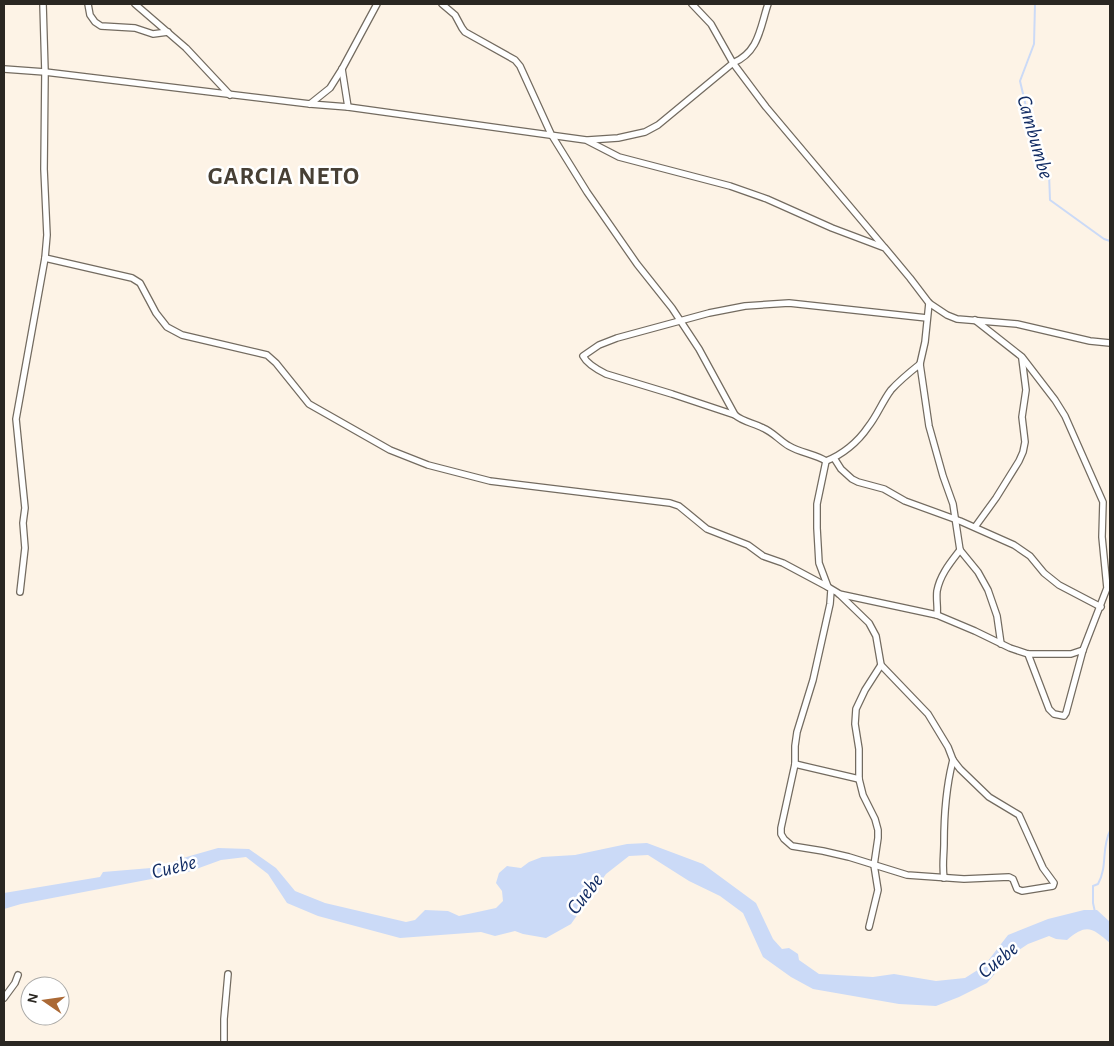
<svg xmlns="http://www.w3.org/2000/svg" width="1114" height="1046" viewBox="0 0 1114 1046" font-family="'Alegreya Sans',sans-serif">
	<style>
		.water { fill: #cbdaf7 }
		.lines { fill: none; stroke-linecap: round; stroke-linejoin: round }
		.stream { stroke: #cbdaf7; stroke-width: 2 }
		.minor-casing { stroke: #736b60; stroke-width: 8 }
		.minor { stroke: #fff; stroke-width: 5.5 }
		.labels { text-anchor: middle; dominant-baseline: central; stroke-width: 5; stroke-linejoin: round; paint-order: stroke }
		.water-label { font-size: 21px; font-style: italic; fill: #132d64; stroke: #fff }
		.district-label { font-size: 25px; font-weight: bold; letter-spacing: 1px; fill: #474035; stroke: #fff }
	</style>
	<rect width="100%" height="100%" fill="#fdf3e6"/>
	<path class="water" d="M647,843L703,864L756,903L773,939L782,949L789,948L798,954L799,960L819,974L873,977L894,974L936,981L965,978L984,966L1008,935L1048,919L1084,910H1097L1110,922V943C1092,928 1087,923 1067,940L1056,939L1049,936L1028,944L1010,956L987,983L959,997L936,1006L899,1004L813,989L791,977L763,957L743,913L720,896L689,881L648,855L629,856L606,874L571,924L546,938L523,934L515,931L495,936L481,932L400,938L318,916L287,903L268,874L246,857L221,860L188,872L21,904L4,909V893L100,877L103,872L163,867L183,858L218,848L249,849L276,868L295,891L325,903L406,922L415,920L425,910L448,911L459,916L496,908L503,901L502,891L496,883L499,873L507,866L521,868L529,862L542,857L575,855L627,844Z"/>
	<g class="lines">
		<g class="stream">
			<path d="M1035,4L1034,44L1020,81L1032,132L1049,173L1050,200L1104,239L1110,241"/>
			<path d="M1095,912L1093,903V886L1098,884C1108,866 1101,848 1110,831"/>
		</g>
		<defs>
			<g id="minor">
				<path d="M88,4L90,15L95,22L101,26L135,28L153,34L168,32"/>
				<path d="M135,4L186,48L230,95"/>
				<path d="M442,4L455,15L462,28L465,32L515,60L520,66L551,134L587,192L637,264L672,308L699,349L735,415C743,422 754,423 763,428C773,432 780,441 789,446C801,453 815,454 826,461"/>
				<path d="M692,4L711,24L733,63L766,107L884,247"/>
				<path d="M4,69L45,72L310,104L348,107L586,140L619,157L730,186L767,199L832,228L885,248L910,278L929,303L947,315L957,319L1017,324L1090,341L1110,343"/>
				<path d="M342,69L348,107"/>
				<path d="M310,104L330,88L342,69L377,4"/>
				<path d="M588,140L618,138L645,132L658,125L733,63C759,52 760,28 768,4"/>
				<path d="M45,258L132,278L140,283L156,313L167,327L182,335L267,355L276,363L309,404L390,450L428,465L490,481L670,503L679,506L707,529L748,545L763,556L783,563L828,587"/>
				<path d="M929,303L925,342L920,364L929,426L943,476L953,504L960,550L978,572L988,590L997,616L1001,644"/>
				<path d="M975,320L1022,357L1055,400L1065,416L1103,502L1102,537L1107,588L1083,650L1066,713L1064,716L1054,714L1049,709L1028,654"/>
				<path d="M735,415L672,394L606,374C598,370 587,364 583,356L599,345L617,338L709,313L745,306L789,303L927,318"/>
				<path d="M834,458L841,469L852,479L858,482L884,489L905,501L960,521L1014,545L1030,556L1044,573L1059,585L1101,607"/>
				<path d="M826,461L817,504V528L819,563L828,587L838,593L869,623L876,636L881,665L928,714L948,747L953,760L960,769L989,797L1019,815L1043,868L1054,883L1053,886L1022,891L1017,889L1013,879L1009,877L964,879L907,875L849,857L823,851L792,846L784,839L781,834V828L795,764V746L797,732L813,680L830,604L831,590"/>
				<path d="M826,461C842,455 858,442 868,427C877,416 882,402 891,390C900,380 910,372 920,364"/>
				<path d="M975,527L996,498L1019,461L1023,452L1025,442L1022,417L1026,390L1022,359"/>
				<path d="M20,592L25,548L23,523L25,508L16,419L45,258L47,235L44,169L45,72L43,4"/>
				<path d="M839,594L937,615L975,631L1010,648L1028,654H1071L1083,650"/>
				<path d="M937,615C938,607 936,600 937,591C940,575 950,563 960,550"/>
				<path d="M795,764L859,779"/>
				<path d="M944,878C942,866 944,855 944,843C944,815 946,787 953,760"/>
				<path d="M869,927L878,890L874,865L878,838V830L875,819L863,795L859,779V749L855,724L856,709L865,690L881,665"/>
				<path d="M4,998L15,983L18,975"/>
				<path d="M224,1042V1019L228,974"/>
			</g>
		</defs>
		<use href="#minor" class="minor-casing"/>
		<use href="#minor" class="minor"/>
	</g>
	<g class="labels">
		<g class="water-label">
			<text transform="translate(1035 137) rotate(74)">Cambumbe</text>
			<text transform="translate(174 867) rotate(-14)">Cuebe</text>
			<text transform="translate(585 894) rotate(-52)">Cuebe</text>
			<text transform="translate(998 960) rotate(-39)">Cuebe</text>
		</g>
		<g class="district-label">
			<text x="284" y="176">GARCIA NETO</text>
		</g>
	</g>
	<rect width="1114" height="1046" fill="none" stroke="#2a2722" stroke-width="10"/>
	<g transform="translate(45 1001) rotate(283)"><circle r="24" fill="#ffffff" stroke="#aaa9a7"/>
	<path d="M0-4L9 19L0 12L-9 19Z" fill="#ab6935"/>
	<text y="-8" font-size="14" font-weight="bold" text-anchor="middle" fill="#2a2722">N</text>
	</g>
</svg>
